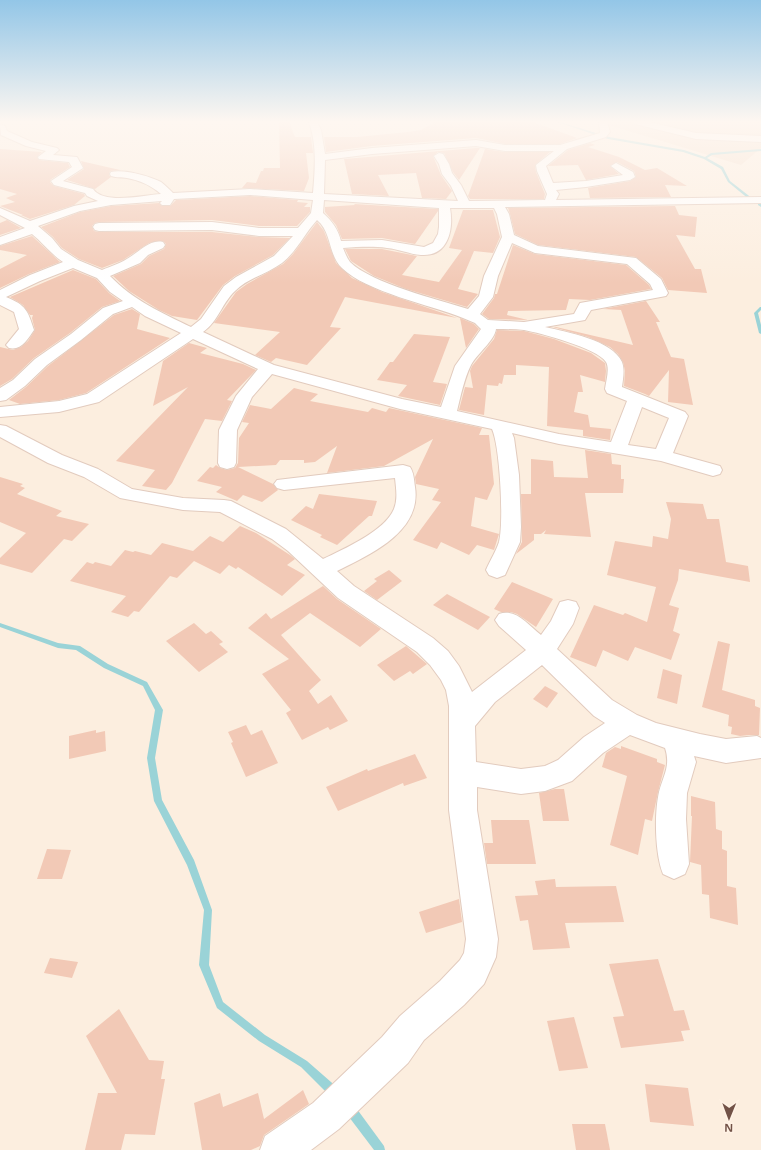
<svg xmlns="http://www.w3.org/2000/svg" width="761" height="1150" viewBox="0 0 761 1150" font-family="'Open Sans',sans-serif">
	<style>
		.residential { fill: #f4dfcd }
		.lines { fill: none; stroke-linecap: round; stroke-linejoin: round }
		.stream { fill: #9ad3d7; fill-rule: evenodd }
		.building { fill: #f2c9b6 }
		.street-casing { stroke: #e2cbbe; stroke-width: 2 }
		.street { fill: #fff; fill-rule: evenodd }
	</style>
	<rect width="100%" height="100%" fill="#fceedf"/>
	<path class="residential" d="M599,122H761V148L741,165Z"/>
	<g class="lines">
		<g class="stream">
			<path d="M557,122H560L609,137L684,150L705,157L711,153L761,149V151L712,155L707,158L723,167L730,181L753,199L750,200L728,182L721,169L704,159L683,152L608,139Z"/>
			<path d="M758,203L761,204V207L758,205Z"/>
			<path d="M760,307H761V310L758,313L761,325V334L759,333L754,313Z"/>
			<path d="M0,623L58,643L80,646L108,664L147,682L163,710L155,758L162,800L194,860L212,910L209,965L223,1002L265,1035L307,1061L339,1089L340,1093L339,1097L335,1098L331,1097L301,1067L259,1041L217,1008L199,965L204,910L187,865L154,801L147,758L155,710L143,686L104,668L76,650L58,648L0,627Z"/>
			<path d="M350,1104L354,1105L384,1146L385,1150H374L346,1113L345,1109L346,1105Z"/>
		</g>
	</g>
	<g class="building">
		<path d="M279,122H289L295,137H311L313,153H306L309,178L304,191L242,188L247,182L256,183L261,171H263L264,168H280Z"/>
		<path d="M435,122H533L577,138L560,144H505L476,138L372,146L326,152L324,137H357L408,132L421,130Z"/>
		<path d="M590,143L595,145L588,147L619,157L645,170L657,168L687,186L665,185L671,197L590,198L588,188L630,181L636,177L634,171L617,162L610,166L619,174L586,180L578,165L548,166L568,150Z"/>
		<path d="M476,148H480L459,180L453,172L444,153L438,152L433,156L441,175L452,191L446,199L422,198L416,173L378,175L389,196L352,194L344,159Z"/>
		<path d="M0,149L42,152L37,157L39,160L68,163L70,167L50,180V182L54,186L84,194L85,196L74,205L30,219L21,215H23L0,206L15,202L6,198L17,194L0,189Z"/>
		<path d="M485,149L505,152H550L535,165L536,172L545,194L544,199H470L468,196Z"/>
		<path d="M81,161L85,162L120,170L110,171L109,175L111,177L95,189L67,180L84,169Z"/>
		<path d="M250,196L298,200L297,202L308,203L304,207H310V212L297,226H259L212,220L99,222L95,223L92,226L94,231L99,232H212L259,237L290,238L273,255L235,276L223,285L197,320L172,316L159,310L129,291L113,276L141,264L149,256L164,249L166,244L163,241L149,243L123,260L102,268L79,259L62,248L53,237L41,227L80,212L111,206L159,203L162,206H170L176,200Z"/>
		<path d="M354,204L438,209V211L415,244L382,238L342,239L336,225L325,212V207L355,205Z"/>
		<path d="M675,206L679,215L697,217L695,237L676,235L695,269H701L707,293L668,290L662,278L636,257L538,245L515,234L510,214L508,208Z"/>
		<path d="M463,210H493L500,237L493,253L474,251L458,289L478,294L467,307L406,289L374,276L351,261L345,249H382L417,256L402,275L439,282L462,250L449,248Z"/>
		<path d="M7,220L21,228L0,235V223Z"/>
		<path d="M317,222L324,231L336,263L352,278L382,292L457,318L345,297L330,327L341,328L307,365L276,358L271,362L255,355L280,332L214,323L236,292L247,284L283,264L293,254Z"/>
		<path d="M32,236L60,262L29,274L0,288V269L27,255L0,250V246Z"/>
		<path d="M513,245L535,254L626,265L649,285L651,289L590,300L569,299L566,310L508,311L507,315L528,320L489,319L482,314L494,298L495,294H497Z"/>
		<path d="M73,270L96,279L109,293L120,301L102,307L70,333L34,358L12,379L0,386V347L13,350L21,347L28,341L35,330L32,318L33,315H30L23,305L10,297Z"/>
		<path d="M646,301L660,322H656L671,357L684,359L693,405L668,402L669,370L649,396L645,394L624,386L625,371L623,362L618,354L610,347L588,337L553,327H556L633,345L621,310L603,309Z"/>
		<path d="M132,309L140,314L137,329L170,338L86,393L59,400L20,404L9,400L26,387L48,366L114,315Z"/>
		<path d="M460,318L474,324L479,329L466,348Z"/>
		<path d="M497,330L524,331L554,339L591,353L605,363L606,371L605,382L580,375L583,392H578L574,412L588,415L590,427L611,429L610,440L583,436V430L547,426L549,367L516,365V375H504L502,384L499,383L498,386L487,385L484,415L459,410L465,387L473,388L470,371L472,366L494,339Z"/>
		<path d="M414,334L450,337L433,382L447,384L440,405L398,396L407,385L377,380L390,362H393Z"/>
		<path d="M189,343L207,348L200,353L243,364L256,370L227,400L232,401L222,421L205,419L172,483L166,490L142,486L155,470L116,461L188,387L153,406L163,361Z"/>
		<path d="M294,388L318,394L310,401L368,412L372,408L386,412L389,408L482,428L479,435H489L494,484L487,500L475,497L471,526L499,534L494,550L477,545L469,555L441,542L437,549L413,540L441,502L432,500L439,489L416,484L415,477L433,439L384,466L327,473L337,446L315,462L304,463V460H280L276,465L238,467L273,484L278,490L262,502L243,495L237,501L216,492L222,487L197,481L210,467L213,468L216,465L220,468L227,470L235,468L238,463L239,438L249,423L242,422L250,405L271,409Z"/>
		<path d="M585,450L611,454L612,464L621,465V479H624L623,493H585L591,537L544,534L546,530L541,534H534V540L516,554L522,542L521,494H531V459L553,461L554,477L588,478Z"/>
		<path d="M0,477L23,484L20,486L25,488L17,494L62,511L56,516L89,524L72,541L64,539L32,573L0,564V558L26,533L0,522Z"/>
		<path d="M319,494L377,501L372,516H369L337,545L320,537L322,535L291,520L306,506L313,509Z"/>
		<path d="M666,502L703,504L707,519H719L726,562L748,566L750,582L679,569L678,580L669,605L679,608L673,631L680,634L671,660L635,647L628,661L603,650L596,667L570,657L594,605L623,615L625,613L647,622L656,587L607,575L615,541L652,547L653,536L668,539L671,519Z"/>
		<path d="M240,526L256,533L290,555L295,559L287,565L305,575L282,596L238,567L236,569L229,565L220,574L194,561L177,578L170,576L139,612L134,611L128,617L111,612L126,596L70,581L87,562L93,564L95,562L111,566L125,550L133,552L135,551L151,555L162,543L193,551L210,536L223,542Z"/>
		<path d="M389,570L402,581L377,600L364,591L377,581L374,579Z"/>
		<path d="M512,582L553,599L536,627L517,614L511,612H501L494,609Z"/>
		<path d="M323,586L337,599L381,629L360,647L310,613L281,635L321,680L309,691L318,704L331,695L348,721L330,730L328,727L302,740L286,713L291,710L262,674L289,659L248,628L266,613L271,619Z"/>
		<path d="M447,594L490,617L478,630L433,605Z"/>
		<path d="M194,623L206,634L211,631L223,642L219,644L228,652L199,672L166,641Z"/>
		<path d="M718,641L730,644L722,690L755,700V706L760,708L759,735H749L740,736L731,734L732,727L728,726L729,715L702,707Z"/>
		<path d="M406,646L427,664L413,674L410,671L394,681L377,665Z"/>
		<path d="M663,669L682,675L677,704L657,698Z"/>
		<path d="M545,686L558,693L547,708L533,699Z"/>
		<path d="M246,725L251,735L262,730L278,763L246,777L231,743L233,742L228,732Z"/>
		<path d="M96,730V733L105,731L106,751L69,759V736Z"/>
		<path d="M621,746L657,759V762L665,765L658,792L652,821L645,819L638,855L610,845L627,776L602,767L606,753L615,747L621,749Z"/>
		<path d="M415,754L427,778L404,786L403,783L338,811L326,787L367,769L368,771Z"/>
		<path d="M555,789H564L569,821H543L539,793Z"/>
		<path d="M691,796L715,802L716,829L722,831V849L727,851V886L736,888L738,925L710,918L709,895L702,894L701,865L690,862L692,816H691Z"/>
		<path d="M491,820H529L536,864H487L484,843H493Z"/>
		<path d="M47,849L71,850L62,879H37Z"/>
		<path d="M555,879L556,887L616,886L624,922L565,923L570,948L533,950L528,920L520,921L515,896L538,895L535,881Z"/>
		<path d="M459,899L462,922L426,933L419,912Z"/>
		<path d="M50,958L78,962L72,978L44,973Z"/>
		<path d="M658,959L674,1011L684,1010L690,1030L681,1031L684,1041L621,1048L613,1017L624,1016L609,964Z"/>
		<path d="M119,1009L149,1060L164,1061L161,1079H165L155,1135L125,1134L121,1150H85L98,1093H117L86,1036Z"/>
		<path d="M574,1017L588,1068L559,1071L547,1021Z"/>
		<path d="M645,1084L688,1088L694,1126L650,1122Z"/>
		<path d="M303,1090L309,1104L264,1135L260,1146L251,1150H202L194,1103L220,1093L223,1107L258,1093L264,1119Z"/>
		<path d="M572,1124H605L610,1150H576Z"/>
	</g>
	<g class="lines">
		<defs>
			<g id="street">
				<path d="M309,122H317L321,130L325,154L372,148L476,140L505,145H560L600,133L599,122H607L610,132L606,137L567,149L546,166L553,183L586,181L623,175L611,166L616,163L633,172L635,177L630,180L586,187L556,190L559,194L556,200L761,197V203L505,207L509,214L514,235L538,246L636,258L661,279L668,293L666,296L591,310L585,320L545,327C567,332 612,340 622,362C625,370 623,379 622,387L685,412L688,416L673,453L720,466L722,470L720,474L713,476L661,461L559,444L512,433L514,438L519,475L521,527L520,542L505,575L497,578L489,575L486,570C490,561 496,551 499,542C504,522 500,447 492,429L400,409L272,374L252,397L237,430L236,463L234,467L227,469L220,467L218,463L219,430L236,396L258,369L193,339L99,402L59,412L0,417V407L59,401L87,394L181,333L145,316L132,307L113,314L81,340L47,365L25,386L6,400L0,401V388L13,380L35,359L71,334L103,308L123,301L110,292L97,278L73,268L40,281L6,297C26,305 28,311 34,330C28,339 21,351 9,348L6,345L19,329L14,312L0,305V290L30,275L63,262C51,254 43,243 32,234L0,245V237L25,228L0,215V208L30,221L74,206L98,201L87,196L85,193L54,185L51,181L72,167L69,162L39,159L38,157L46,151L26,146L1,135L0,124L5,126L7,131L32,142L57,148L59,150L53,155L77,157L83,168L63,181L93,189C104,205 144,195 161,194C152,186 139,180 127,178C122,177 117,178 111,176L110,174L111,172C124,169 149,176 161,182C165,185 169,189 173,193L250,189L313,193C315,169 317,145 309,122ZM476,146L505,151H554L536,165L537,171L547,194L545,200L469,201L461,185L452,173L449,164L443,154L439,153L434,156L439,164L442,174L451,186L458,201L324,194L325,160L372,154ZM250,195L313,200L311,213L298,228H259L212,222L99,223L95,224L93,227L95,230L99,231L212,230L259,236H293L274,256L236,277L224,286L201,319L191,327C162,313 133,300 110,276L140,263L148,255L163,248L165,245L163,242C150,239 140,251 130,257C122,263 111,266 102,270L78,260L61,249L52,238L38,226L80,211L111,205L162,201L160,203L162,205H170L174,199ZM324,200L439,208V227L438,234L433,243L424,247L382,240L341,241C338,229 332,221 323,213ZM450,208H494L497,214L502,237L484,276L479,296L468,309C439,300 371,283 350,262C347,258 345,253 343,248C358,247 373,246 387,248C399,249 409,254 421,255C448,257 454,230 450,208ZM317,220C332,232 328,255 342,268C366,292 431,305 463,318L475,323L481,329L455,366L441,407L402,399L274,365L203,332C218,322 222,303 235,291C248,278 267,274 282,263C297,251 305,233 317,220ZM512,243L535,253L627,264L650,284L653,290L580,303L574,314L524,322L488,320L480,314L493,297L498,276ZM496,329C505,329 515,329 524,330C540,333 597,348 606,362C610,369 606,381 605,389L607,393L627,401L611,442L559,434L457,411C461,395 464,379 471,365C477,354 495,340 496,329ZM642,407L669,418L656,449L628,445Z"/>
				<path d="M634,122H649L696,133L761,136V142L696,139L635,124Z"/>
				<path d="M0,425L6,426L62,455L98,469L132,489L183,498L224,500L231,501L286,529L323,559C344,549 385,531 394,509C398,499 396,488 395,478L284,490L277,488L274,484L277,480L403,465L410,467C414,473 414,480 415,487C422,532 369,555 337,571L354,586L433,638L448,651L459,666L472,692L526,650L499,626L495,620L499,614C516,608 528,625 541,635L551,621L560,602L568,600L576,602L579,608L573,624L557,649L612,700L637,715L656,723L700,734L726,739L757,736L761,738V758L726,763L694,756L696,762L687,793L686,819L689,864L685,874L674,879L663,874C655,854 654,814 659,792C663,776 671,766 665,748L630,735L603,753L572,781L545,791L521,794L477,787V810L498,939L496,957L484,984L464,1005L424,1040L408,1063L339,1129L311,1150H260L265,1136L313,1103L382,1037L400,1016L440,981L460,960L464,953L466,939L449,810V706L446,690L441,680L430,665L417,652L338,598L288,551L272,539L220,512L183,510L120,498L84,477L48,463L0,437ZM542,665L594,716L605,723L584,737L558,760L545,766L521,769L476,762L475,726L495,702Z"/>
			</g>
		</defs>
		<use href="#street" class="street-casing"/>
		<use href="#street" class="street"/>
	</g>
	<linearGradient id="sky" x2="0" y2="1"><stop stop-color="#93c6e7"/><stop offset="0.43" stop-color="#fef7f1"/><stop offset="1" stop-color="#fef7f1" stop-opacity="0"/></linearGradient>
	<rect width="761" height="283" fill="url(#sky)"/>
	<g transform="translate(729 1118) rotate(181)" stroke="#fff2e5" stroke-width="3" paint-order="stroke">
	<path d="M0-3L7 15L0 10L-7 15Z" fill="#725247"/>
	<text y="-6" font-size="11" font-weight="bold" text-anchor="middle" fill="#725247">N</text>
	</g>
</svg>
